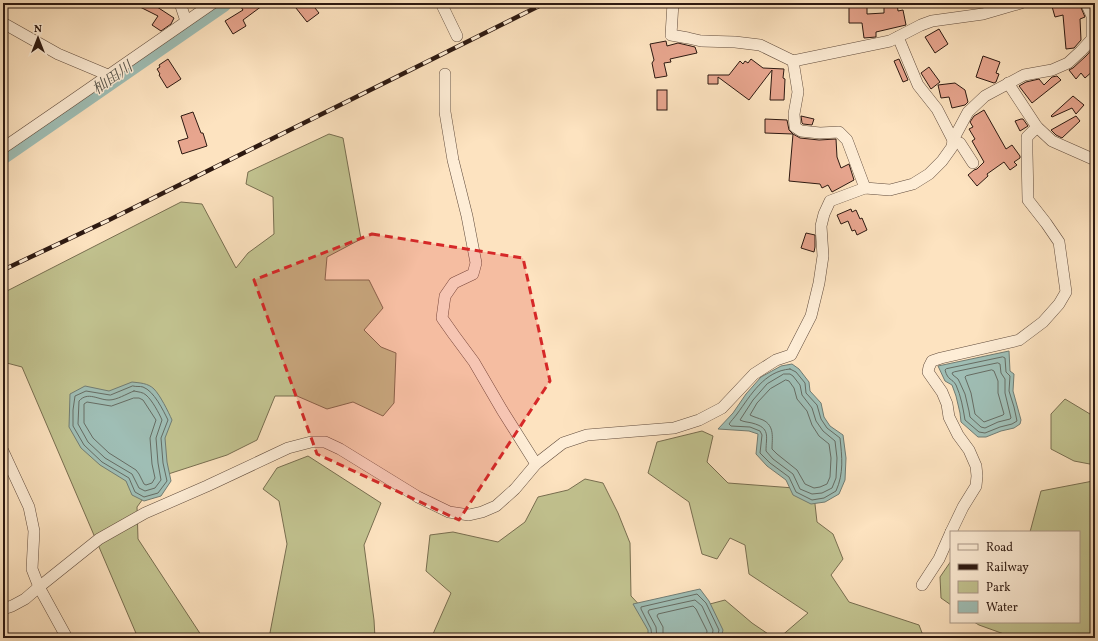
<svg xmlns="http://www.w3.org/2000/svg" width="1098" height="641" viewBox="0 0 1098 641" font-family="Vollkorn,'Noto Serif JP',serif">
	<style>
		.green { fill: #c2c390; stroke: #786e50 }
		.water { fill: #9fbeb5; stroke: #717c73 }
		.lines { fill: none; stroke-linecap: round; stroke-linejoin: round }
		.shore { stroke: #666c63; stroke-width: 1 }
		.river { stroke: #9fbeb5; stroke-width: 18 }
		.building { fill: #e7a58e; stroke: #2d1911 }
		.street-casing { stroke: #614c3d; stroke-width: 12 }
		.street { stroke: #feedd6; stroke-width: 11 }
		.rail-casing { stroke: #2d1911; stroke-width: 4.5 }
		.rail { stroke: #feedd6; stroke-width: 3; stroke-dasharray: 9; stroke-linecap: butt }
		.marked { fill: #d62828; fill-opacity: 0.2; stroke: #d62828; stroke-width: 3; stroke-dasharray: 8 5; stroke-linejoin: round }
		.labels { text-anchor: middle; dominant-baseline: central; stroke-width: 3; stroke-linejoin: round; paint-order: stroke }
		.water-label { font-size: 15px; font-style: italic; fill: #55534a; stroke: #feedd6 }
	</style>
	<rect width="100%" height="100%" fill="#fde3c0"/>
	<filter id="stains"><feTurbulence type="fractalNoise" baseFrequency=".005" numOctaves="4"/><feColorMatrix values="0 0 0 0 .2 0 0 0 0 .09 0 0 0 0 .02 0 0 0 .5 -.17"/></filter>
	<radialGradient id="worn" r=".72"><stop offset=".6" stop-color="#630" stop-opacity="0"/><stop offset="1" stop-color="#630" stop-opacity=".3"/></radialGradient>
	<g class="green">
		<path d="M329,134L343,138L361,239L327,257L325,280H369L383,308L364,330L381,347L396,353L394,403L383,416L353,402L327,409L297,396H275L257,440L227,455L159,477L137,507L138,539L203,638H138L22,367L3,362V293L181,202L202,204L236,268L248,253L274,234L273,197L246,184L248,172Z"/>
		<path d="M1065,399L1095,417V465L1074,461L1051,449V414Z"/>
		<path d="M702,431L713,436L707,462L728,483L794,488L814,495L817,522L833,534L843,559L831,575L849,602L919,625L924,638H779L808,613L749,574L745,545L730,538L717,559L702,554L689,502L648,473L657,442Z"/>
		<path d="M308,456L381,503L364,545L374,620L375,638H269L287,544L279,501L263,489L277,468Z"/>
		<path d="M585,479L603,483L618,513L630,543L631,596L647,613L658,638H424L433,634L451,593L426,571L430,535L453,532L498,542L525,522L538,497L568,490Z"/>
		<path d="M1093,481L1095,483V638H1015L979,625L974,622H1079V532H1030L1041,491Z"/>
		<path d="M951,561V605L941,598L940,577Z"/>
		<path d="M725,600L752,623L774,638H689L691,609Z"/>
	</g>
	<g class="water">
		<path d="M1009,351L1010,371L1014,374L1013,391L1021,420L1020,424L1014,428L1001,431L986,437H978L961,422L960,413L956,396L952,385L945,381L938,366Z"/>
		<path d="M792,364L799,369L809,382L810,391L821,403L824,417L830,426L843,435L846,458L845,480L839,494L825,502L811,504L793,495L786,480L767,466L756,454L758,434L749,431L718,429L733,413L746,394L761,377L781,366Z"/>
		<path d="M132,382C140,383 148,383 154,389C160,395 168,411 172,420L165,438L167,462L171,481L161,496L144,501L132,495L126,481L100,465L81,448L69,427L70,394L85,386L109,391Z"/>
		<path d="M700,589L709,601L723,630L721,638H648V630L633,604Z"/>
	</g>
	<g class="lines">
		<g class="shore">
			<path d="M1003,357L1005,358L1006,372L1010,376L1009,391L1014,407L1017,421L1012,424L1000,427L985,433L979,432L965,420C963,408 961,396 956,385C952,378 948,381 945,370L946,369Z"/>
			<path d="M998,363L1000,364L1001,373L1005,379V393L1011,418L1010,419L998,422L985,428L981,427L970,417L969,411L965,394L960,383L958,379L953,375L952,373L954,372Z"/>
			<path d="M790,369L796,372L805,383L806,393L817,405L821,419L827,428L840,438C842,457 844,473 836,491L824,498L812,500L796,492L789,477L770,463L760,453L762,435L760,431L750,427L731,426L729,424C731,421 734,418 737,414C751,395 764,371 790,369Z"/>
			<path d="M992,370L994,371L998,381V393L1004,414L1003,415L984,422L975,414L971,393L965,377L966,376Z"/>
			<path d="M784,374H790L793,376L800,385L802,395L812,408L816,421L823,431L835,441L837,458L836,478L832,488L822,493L812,494L800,489L793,474L773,459L766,451C766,436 771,428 752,423C748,422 744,422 740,420L753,400L767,384Z"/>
			<path d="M786,380L789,381L794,388L797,399L807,411L812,425L819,436L829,444L831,458L830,477L827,484L820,487L814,488L805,484L797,470L777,454L772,449C772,438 775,426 763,420C758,418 754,417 750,415L757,403L770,389Z"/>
			<path d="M133,386C136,387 140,386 143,387C154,391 163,410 168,420L161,438L163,463L167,481L158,493L144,497L135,492L129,478L102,462L84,445L73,426V410L75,396L86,391L110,395Z"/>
			<path d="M134,391C138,392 143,392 146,395C152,400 159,413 162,420L156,438L158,463L161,480L155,488L145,491L139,488L132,474L105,458L88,442L78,424L79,401C88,391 98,400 109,400C117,400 126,394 134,391Z"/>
			<path d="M134,398H139L143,400L156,420L150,438L152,464L155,478L152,483L146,485L144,484L139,474L136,470L109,453L93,438L84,423V404L87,402L111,406Z"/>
			<path d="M652,638L651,629L641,609V607L697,594L706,603L719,630L717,638"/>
			<path d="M657,638L656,627L648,612L649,610L695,600L702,606L713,630L712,638"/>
			<path d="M663,638V627L657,616L658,614L693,606L696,609L707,631L706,638"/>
		</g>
		<path class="river" d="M3,155L223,3"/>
	</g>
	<g class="building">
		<path d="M132,3H151L174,18L171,24L161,31L152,25L158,16Z"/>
		<path d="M245,3H266L243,20L246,26L233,34L225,21L243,10L241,7Z"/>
		<path d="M292,3H311L319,13L307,22Z"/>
		<path d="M884,3H897L898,11L903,10L906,25L876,32V37L864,38L862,23H849V6H867V14L884,13Z"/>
		<path d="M1051,3H1079L1085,17L1080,19L1081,40L1074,48L1066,49L1063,15L1055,17Z"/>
		<path d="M939,29L948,44L935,53L925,37Z"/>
		<path d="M666,41L667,46L678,43L695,47L697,53L670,59L671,62L664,63L667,76L655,78L652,63L654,60L650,44Z"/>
		<path d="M1095,46V69L1085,78L1081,73L1076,79L1069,70L1073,68L1086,56Z"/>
		<path d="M983,56L1000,62L996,73L999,74L996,82L994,83L976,77Z"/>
		<path d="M168,59L181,79L167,88L159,75L160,74L157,69L160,67L159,65Z"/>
		<path d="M751,59L763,68L784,69L783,78L785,79L784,100H770L772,70L749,100L718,77V84H708V75H729L740,61L743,64L745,61L748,63Z"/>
		<path d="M899,59L908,80L903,82L894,61Z"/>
		<path d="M929,67L940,82L931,89L921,73Z"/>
		<path d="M1057,76L1061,80L1032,103L1019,86L1026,82L1039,79L1044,85L1052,77Z"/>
		<path d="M955,83L965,90L968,102L965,105L952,108L949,97L941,98L938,85Z"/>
		<rect x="657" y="90" width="10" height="20"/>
		<path d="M1073,96L1084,105L1076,114L1072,108L1052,117L1051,116Z"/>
		<path d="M984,110L1006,149L1012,145L1020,156V158L1014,162L1017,165L1010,170L1004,162L987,174L988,176L977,186L968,175L974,170L977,169L984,162L972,141L975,139L969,129L973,127L970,122L974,116Z"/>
		<path d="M193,112L201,133H203L207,146L182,154L178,141L188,138L181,116Z"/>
		<path d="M801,116L814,119L812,125L803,124L802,123Z"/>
		<path d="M1076,116L1080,121L1062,138L1056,135L1051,130Z"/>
		<path d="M765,119L787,120L789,130L793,134L765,133Z"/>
		<path d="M1021,119H1023L1028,126L1020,131L1015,121Z"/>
		<path d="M793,134L800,138L819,140L836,139L837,157L841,168L849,164L854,180L832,192L828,185L822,188L820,184L789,181Z"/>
		<path d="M851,209L852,212L856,210L860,219L862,218L867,230L857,235L855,230L852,231L848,221L841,224L837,215Z"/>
		<path d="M806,233L815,235V247L814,252L801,248Z"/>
	</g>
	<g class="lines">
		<defs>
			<g id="street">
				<path d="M180,3L186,21"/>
				<path d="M441,3L457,36"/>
				<path d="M673,3L671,35L688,38L701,41L735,42L760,45L793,61L890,41L921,25L932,21L983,14L1021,3"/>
				<path d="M3,23L58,54L108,75"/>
				<path d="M898,37L918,85L937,109L953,140L960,143L973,163"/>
				<path d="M793,61L798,92L794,114L795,127L801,131L820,133L839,132L847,140L865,188"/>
				<path d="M445,74V112L453,160L467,216L476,263L473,274L454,283L445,296L442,318L454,335L474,362L502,410L536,464"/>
				<path d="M1008,83L1037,127L1052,141L1095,160"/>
				<path d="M3,148L70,102L213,3"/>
				<path d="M3,451L29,507L34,531L32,569L39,587L67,638"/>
				<path d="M951,532L963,507L976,486L977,476L976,466L969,450L958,435L949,417L947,404L942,392L928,372L929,367L932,361L941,358L1019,340L1043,322L1059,304L1066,292L1059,242L1046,223L1028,200L1027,153V137L1037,127"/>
				<path d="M922,585L939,559L951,532"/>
				<path d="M3,609L12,606L25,599L39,587L99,539L145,513L207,486L288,448L311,442H325L340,449L418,497L449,512L469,515L482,512L496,506L515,489L536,464L563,443L587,435L674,428L699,420L722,408L754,374L776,360L791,355L811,316L819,283L823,256L821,226L824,214L830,201L865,188L890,190L913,184L929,174L942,161L952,147L953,140L968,112L985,96L1024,75L1052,70L1068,63L1081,51L1092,39V16L1086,3"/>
			</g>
		</defs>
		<use href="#street" class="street-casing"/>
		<use href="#street" class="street"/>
		<defs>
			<path id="rail" d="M3,270L109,220L545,3"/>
		</defs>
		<use href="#rail" class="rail-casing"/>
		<use href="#rail" class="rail"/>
	</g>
	<path class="marked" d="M372,234L523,258L550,381L459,520L317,454L254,280Z"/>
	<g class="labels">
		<g class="water-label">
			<text transform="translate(113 79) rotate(-35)">杣田川</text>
		</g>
	</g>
	<rect width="1098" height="641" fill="none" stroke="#fde3c0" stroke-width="16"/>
	<rect x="4" y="4" width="1090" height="633" fill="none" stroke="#2d1911" stroke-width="2"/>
	<rect x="8" y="8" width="1082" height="625" fill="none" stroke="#2d1911"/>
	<rect x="950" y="531" width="130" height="92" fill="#feedd6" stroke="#aa9887"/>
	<rect x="958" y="544" width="20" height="6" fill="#feedd6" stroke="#aa9887"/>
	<text x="986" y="551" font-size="12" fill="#2d1911">Road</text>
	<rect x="958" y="564" width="20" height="6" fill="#2d1911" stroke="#aa9887"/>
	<text x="986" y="571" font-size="12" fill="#2d1911">Railway</text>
	<rect x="958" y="581" width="20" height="12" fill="#c2c390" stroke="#aa9887"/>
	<text x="986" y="591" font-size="12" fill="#2d1911">Park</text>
	<rect x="958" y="601" width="20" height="12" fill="#9fbeb5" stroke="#aa9887"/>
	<text x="986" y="611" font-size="12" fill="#2d1911">Water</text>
	<g transform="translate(38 38)" stroke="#feedd6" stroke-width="3" paint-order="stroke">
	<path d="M0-3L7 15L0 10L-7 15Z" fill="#2d1911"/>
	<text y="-6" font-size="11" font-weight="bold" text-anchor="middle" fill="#2d1911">N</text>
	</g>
	<rect width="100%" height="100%" filter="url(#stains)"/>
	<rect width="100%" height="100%" fill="url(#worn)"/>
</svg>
